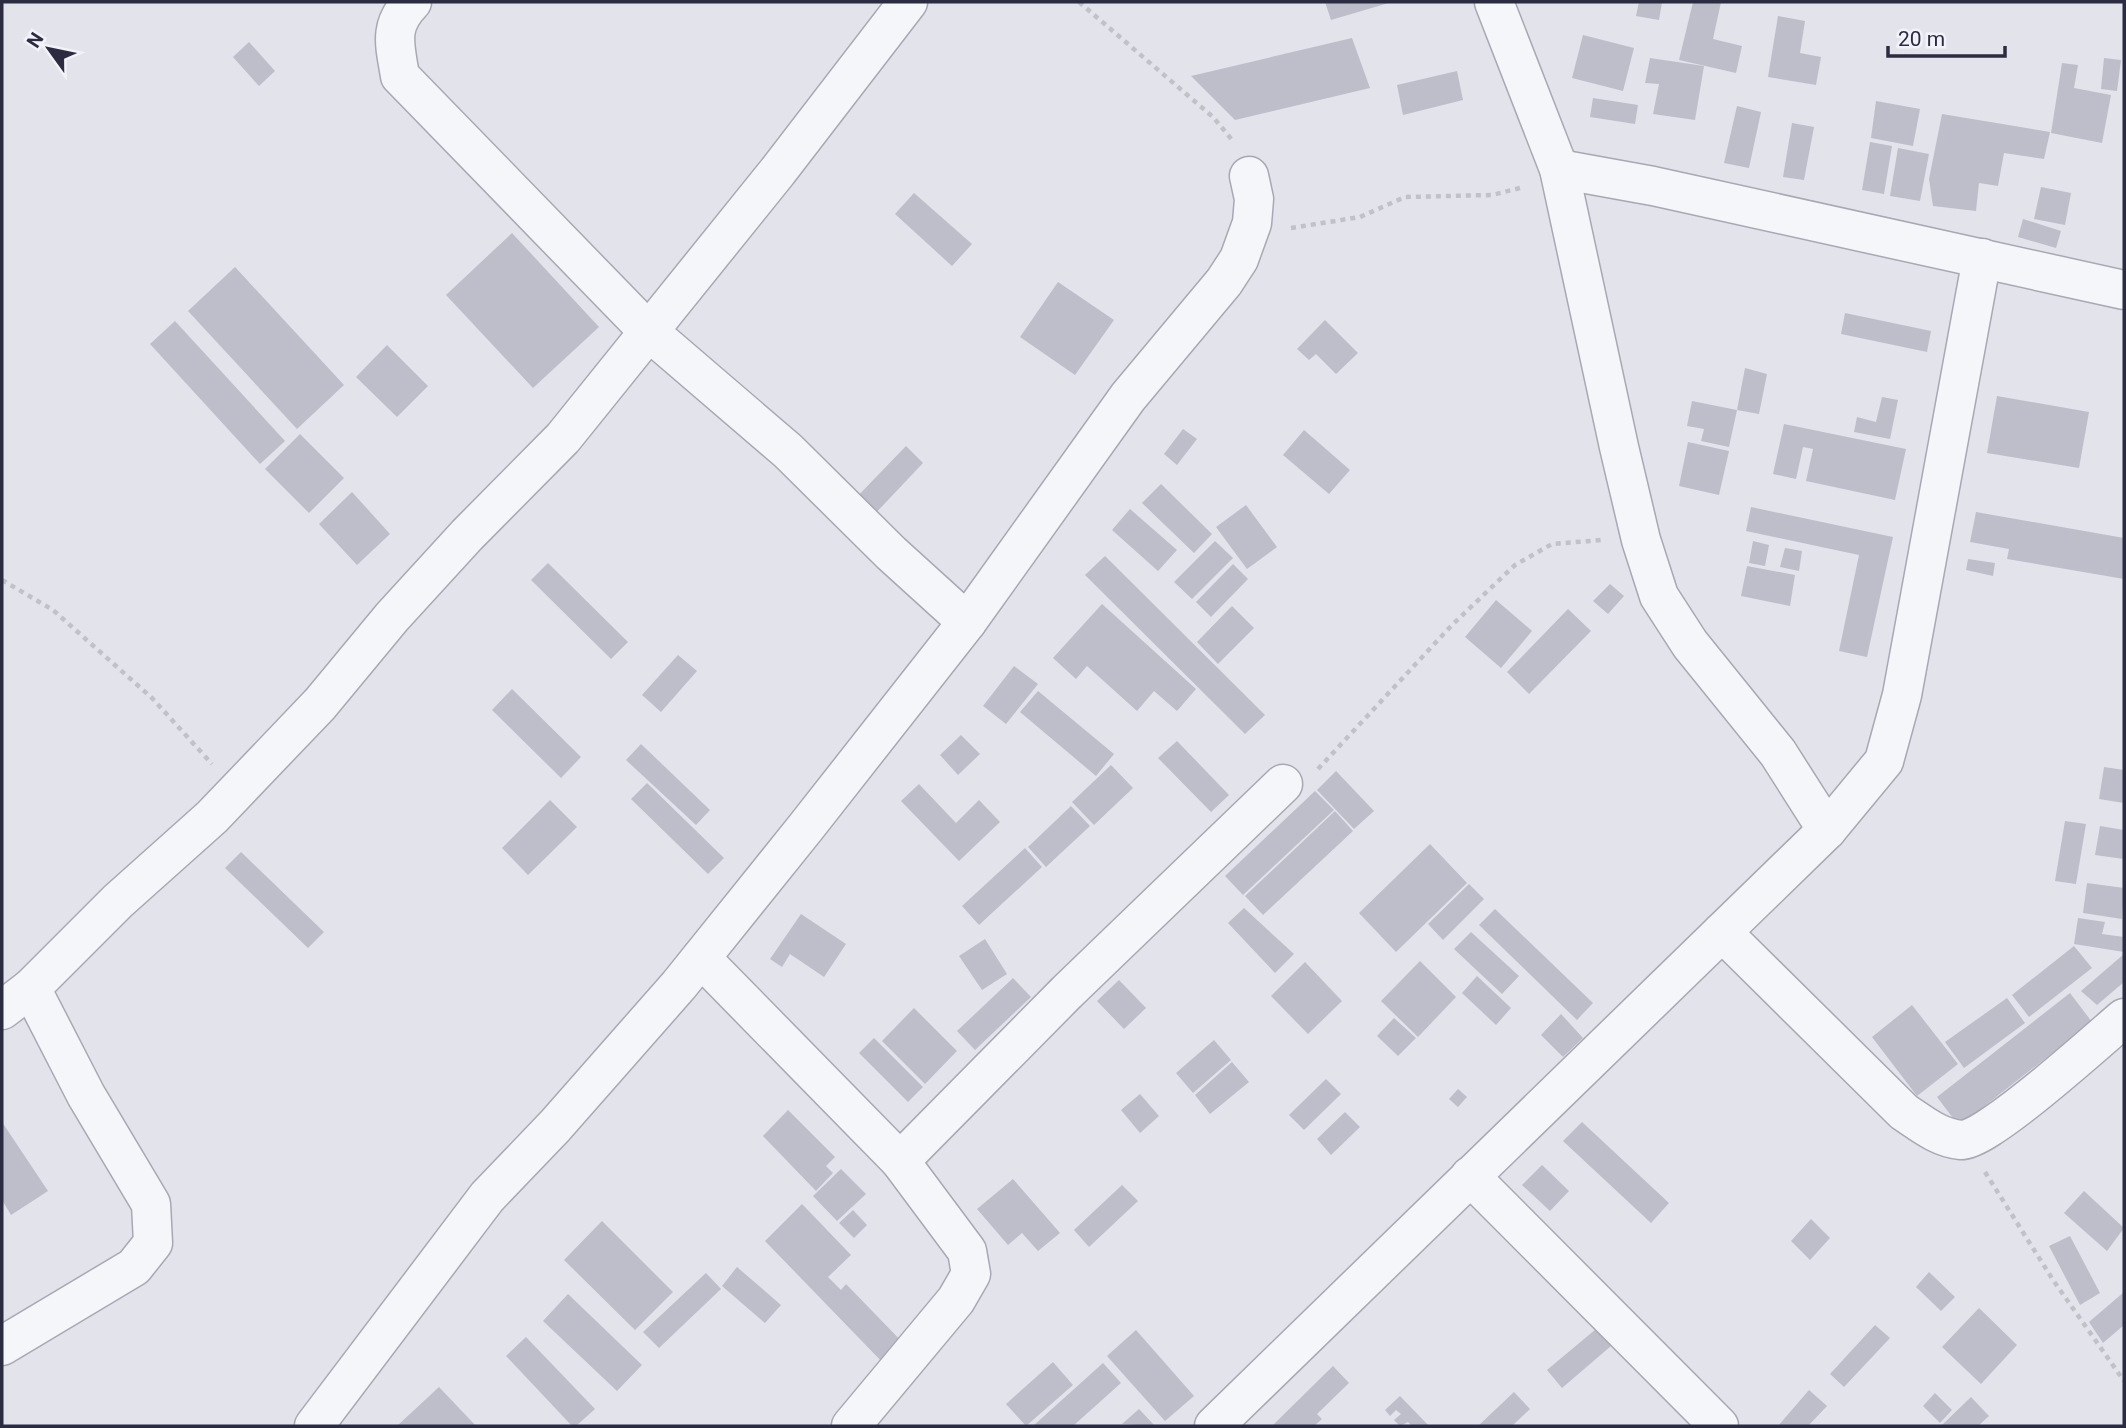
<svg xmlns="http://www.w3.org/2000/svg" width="2126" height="1428" viewBox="0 0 2126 1428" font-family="Roboto,sans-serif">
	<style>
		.building { fill: #bdbeca }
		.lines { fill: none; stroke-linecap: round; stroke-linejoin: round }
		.minor-casing { stroke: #a8a8b5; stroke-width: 41 }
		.path { stroke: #c0c1c9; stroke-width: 4.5; stroke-dasharray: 5 5; stroke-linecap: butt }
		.minor { stroke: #f5f6f9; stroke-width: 38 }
	</style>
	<rect width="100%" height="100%" fill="#e3e3eb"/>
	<g class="building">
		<path d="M1325,2H1392L1331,20Z"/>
		<path d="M1639,2H1662L1659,20L1636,16Z"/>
		<path d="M1693,2H1721L1713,39L1742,46L1736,73L1679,60Z"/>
		<path d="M1778,16L1805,21L1800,53L1821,57L1816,85L1768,77Z"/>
		<path d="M1583,35L1634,48L1623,91L1572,78Z"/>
		<path d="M1352,38L1370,88L1235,120L1191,76Z"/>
		<path d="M249,42L275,71L259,86L233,57Z"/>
		<path d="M1650,58L1704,66L1695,120L1653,114L1659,84L1645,83Z"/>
		<path d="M2104,58L2121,60L2117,91L2101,89Z"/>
		<path d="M2062,63L2078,65L2074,88L2111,95L2102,143L2051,133Z"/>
		<path d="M1457,71L1463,100L1403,115L1397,85Z"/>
		<path d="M1593,98L1638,105L1635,124L1590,117Z"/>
		<path d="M1876,101L1920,109L1913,146L1871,138Z"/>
		<path d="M1737,106L1761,112L1749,168L1724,163Z"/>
		<path d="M1942,114L2050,132L2044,159L2004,153L1998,186L1979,183L1976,211L1933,206L1929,179Z"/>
		<path d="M1792,123L1814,127L1804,180L1783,177Z"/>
		<path d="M1870,142L1892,146L1884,194L1862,190Z"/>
		<path d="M1898,148L1929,154L1920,201L1890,196Z"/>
		<path d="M2041,187L2071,193L2065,225L2034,219Z"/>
		<path d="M914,193L972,244L952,266L895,214Z"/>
		<path d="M2023,219L2061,231L2056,248L2018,237Z"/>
		<path d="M512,233L599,327L533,388L446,295Z"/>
		<path d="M235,267L344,385L297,429L188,311Z"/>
		<path d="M1058,282L1114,320L1075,375L1020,337Z"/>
		<path d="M1845,313L1931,331L1927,352L1841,334Z"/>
		<path d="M1325,320L1358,353L1336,374L1316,354L1309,360L1297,349Z"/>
		<path d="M175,321L285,441L260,464L150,344Z"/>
		<path d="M387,345L428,386L397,417L356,377Z"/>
		<path d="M1745,368L1767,374L1759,414L1737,410Z"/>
		<path d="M1997,396L2089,412L2079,468L1987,453Z"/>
		<path d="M1882,397L1898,400L1890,439L1854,432L1857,417L1876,422Z"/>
		<path d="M1692,401L1737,410L1729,447L1701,441L1704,429L1687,426Z"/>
		<path d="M1784,424L1906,449L1895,500L1806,481L1813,449L1803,447L1796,479L1773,474Z"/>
		<path d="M1183,429L1197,439L1177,465L1164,454Z"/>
		<path d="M1304,430L1350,470L1329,494L1283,455Z"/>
		<path d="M300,434L344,478L309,513L265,469Z"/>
		<path d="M1688,442L1729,451L1719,495L1679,486Z"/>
		<path d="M906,446L923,463L871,518L853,501Z"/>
		<path d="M1161,484L1212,534L1194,553L1142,503Z"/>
		<path d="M352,492L390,534L357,565L319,524Z"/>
		<path d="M1246,505L1277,547L1247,569L1216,527Z"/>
		<path d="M1751,507L1893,537L1867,657L1839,651L1859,555L1746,531Z"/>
		<path d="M1130,509L1177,550L1158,571L1112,530Z"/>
		<path d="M1976,512L2124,538V579L2007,559L2009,549L1970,542Z"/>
		<path d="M1215,541L1233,558L1192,599L1174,582Z"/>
		<path d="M1753,541L1769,545L1765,566L1749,563Z"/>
		<path d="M1785,548L1802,551L1799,571L1780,567Z"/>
		<path d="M1105,556L1265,715L1245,734L1085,575Z"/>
		<path d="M1968,559L1995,563L1993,576L1966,570Z"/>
		<path d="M548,563L628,642L611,659L531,580Z"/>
		<path d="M1233,564L1248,579L1211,617L1196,602Z"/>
		<path d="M1747,566L1795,575L1790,606L1741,596Z"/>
		<path d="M1610,584L1624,596L1608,614L1593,601Z"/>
		<path d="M1496,600L1532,631L1501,668L1465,637Z"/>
		<path d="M1102,604L1196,689L1177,711L1154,691L1137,711L1087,666L1076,679L1053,658Z"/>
		<path d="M1232,606L1254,628L1218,664L1197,642Z"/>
		<path d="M1568,609L1591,631L1529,694L1507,672Z"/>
		<path d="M678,655L697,671L661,712L642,695Z"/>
		<path d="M1014,666L1038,684L1006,724L983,706Z"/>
		<path d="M512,689L581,757L561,778L492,710Z"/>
		<path d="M1038,691L1114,754L1096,776L1020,712Z"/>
		<path d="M961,735L980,754L958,775L940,755Z"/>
		<path d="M1177,741L1229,795L1211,812L1158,758Z"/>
		<path d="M641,744L710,810L696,825L626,760Z"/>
		<path d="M1111,765L1133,788L1094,825L1072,802Z"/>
		<path d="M2104,767L2124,770V803L2099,799Z"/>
		<path d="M1336,771L1374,811L1354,829L1317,790Z"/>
		<path d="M647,783L724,858L708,874L631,799Z"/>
		<path d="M919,784L956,823L979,800L1000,822L959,861L901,801Z"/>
		<path d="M1315,791L1334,810L1243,895L1225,876Z"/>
		<path d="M550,800L577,827L528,875L502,848Z"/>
		<path d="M1071,806L1090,826L1046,867L1028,847Z"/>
		<path d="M1335,811L1353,831L1263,915L1245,896Z"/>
		<path d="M2065,821L2086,824L2076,884L2055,881Z"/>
		<path d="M2100,826L2124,830V859L2095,855Z"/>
		<path d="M1430,844L1467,883L1396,952L1359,913Z"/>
		<path d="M1025,848L1042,867L979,925L962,906Z"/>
		<path d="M241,852L324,932L308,948L225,868Z"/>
		<path d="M2087,883L2124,888L2122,919L2083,913Z"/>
		<path d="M1469,884L1484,899L1443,940L1428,924Z"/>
		<path d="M1244,908L1294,954L1275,973L1228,923Z"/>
		<path d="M1495,909L1593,1003L1577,1020L1479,925Z"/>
		<path d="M801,914L846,944L824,977L790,954L782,967L770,959Z"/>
		<path d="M2078,918L2105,922L2102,934L2124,937V952L2074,944Z"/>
		<path d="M1471,932L1519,976L1502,994L1454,949Z"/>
		<path d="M985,939L1007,974L982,990L959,956Z"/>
		<path d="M2074,946L2092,968L2029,1017L2012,995Z"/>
		<path d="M2124,954V982L2097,1005L2081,991Z"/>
		<path d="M1420,961L1456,997L1418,1037L1381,1001Z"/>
		<path d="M1305,962L1342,1001L1308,1034L1271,996Z"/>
		<path d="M1477,976L1511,1008L1496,1025L1462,993Z"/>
		<path d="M1013,978L1031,997L975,1050L957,1031Z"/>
		<path d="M1119,980L1146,1008L1124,1029L1097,1001Z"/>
		<path d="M2070,993L2092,1022L1959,1126L1937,1097Z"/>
		<path d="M2007,998L2025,1023L1964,1068L1945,1042Z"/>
		<path d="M1912,1005L1958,1064L1917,1096L1872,1037Z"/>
		<path d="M914,1008L957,1051L925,1084L882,1041Z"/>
		<path d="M1561,1014L1583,1038L1563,1057L1541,1035Z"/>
		<path d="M1394,1018L1416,1038L1398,1056L1377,1036Z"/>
		<path d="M874,1038L923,1087L908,1102L859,1053Z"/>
		<path d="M1214,1040L1231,1060L1193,1093L1176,1073Z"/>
		<path d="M1232,1062L1249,1082L1210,1114L1195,1095Z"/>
		<path d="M1326,1079L1341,1094L1304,1130L1289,1115Z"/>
		<path d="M1458,1089L1467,1097L1458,1107L1449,1099Z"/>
		<path d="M1140,1094L1159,1116L1140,1133L1121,1110Z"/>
		<path d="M788,1110L835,1157L826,1166L833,1173L816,1191L763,1136Z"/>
		<path d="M1345,1112L1360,1127L1331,1155L1317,1139Z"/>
		<path d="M2,1122L48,1191L11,1215L2,1200Z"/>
		<path d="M1582,1122L1669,1203L1651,1223L1563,1141Z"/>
		<path d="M1542,1165L1569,1191L1550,1211L1522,1185Z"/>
		<path d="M841,1169L866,1194L837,1221L813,1196Z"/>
		<path d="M1013,1179L1060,1233L1038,1251L1022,1233L1008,1245L977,1209Z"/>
		<path d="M1122,1185L1138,1201L1089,1247L1074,1230Z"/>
		<path d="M2084,1191L2124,1228L2107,1251L2064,1213Z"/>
		<path d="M802,1204L851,1255L828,1277L841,1290L846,1284L908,1348L887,1367L765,1241Z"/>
		<path d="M853,1210L867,1225L854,1238L839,1223Z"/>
		<path d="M1811,1219L1830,1238L1810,1260L1791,1241Z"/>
		<path d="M602,1221L673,1292L635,1330L564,1260Z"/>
		<path d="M2070,1236L2100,1293L2080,1305L2049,1246Z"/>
		<path d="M737,1267L781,1305L765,1323L722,1286Z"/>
		<path d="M1929,1272L1955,1297L1941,1311L1916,1287Z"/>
		<path d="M706,1273L721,1289L659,1348L643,1332Z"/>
		<path d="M2124,1292V1325L2103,1343L2089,1322Z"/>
		<path d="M568,1294L642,1365L617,1391L543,1321Z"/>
		<path d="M1979,1308L2017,1345L1981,1384L1942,1347Z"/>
		<path d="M1875,1325L1890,1338L1844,1387L1830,1374Z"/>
		<path d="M1596,1329L1611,1346L1562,1388L1547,1370Z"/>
		<path d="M1136,1330L1194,1396L1165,1421L1107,1356Z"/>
		<path d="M526,1337L595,1409L576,1426H572L506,1356Z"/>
		<path d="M1053,1362L1073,1385L1026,1426L1006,1404Z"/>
		<path d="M1103,1363L1121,1383L1073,1426H1033Z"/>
		<path d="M1333,1366L1349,1383L1317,1414L1322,1419L1314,1426H1272Z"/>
		<path d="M439,1387L476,1426H397Z"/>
		<path d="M1809,1390L1827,1406L1808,1426H1778Z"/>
		<path d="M1514,1392L1530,1409L1512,1426H1478Z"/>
		<path d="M1935,1393L1952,1410L1940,1423L1923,1406Z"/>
		<path d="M1400,1396L1429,1426H1412L1408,1422L1400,1426L1394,1420L1401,1414L1396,1410L1390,1416L1385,1410Z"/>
		<path d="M1971,1397L1989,1416L1978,1426H1941Z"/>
		<path d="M1139,1409L1155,1426L1122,1424Z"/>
	</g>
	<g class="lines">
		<defs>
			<g id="minor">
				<path d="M412,2C388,26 395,45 400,76L647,330L788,451L891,553L967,622"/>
				<path d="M1494,2L1559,169L1619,447L1641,540L1659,596L1690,644L1778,753L1827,830"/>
				<path d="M1559,169L1653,186L2124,290"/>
				<path d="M1722,932L1904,1112C1922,1124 1939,1138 1961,1140C1986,1142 2099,1039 2124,1018"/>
				<path d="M701,958L900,1161L967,1251L971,1274L956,1300L851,1426"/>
				<path d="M2,1010L31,988L118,901L212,817L320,704L392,617L467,535L563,438L778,171L908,2"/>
				<path d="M900,1161L1067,992L1283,784"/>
				<path d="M1470,1176L1719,1426"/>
				<path d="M2,1346L134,1267L153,1243L151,1204L86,1095L31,988"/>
				<path d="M314,1426L487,1197L555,1126L679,985L806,827L967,622L1128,397L1224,282L1239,259L1252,223L1254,199L1249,176"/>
				<path d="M1214,1426L1827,830L1884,761L1902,695L1982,258"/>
			</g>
		</defs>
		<use href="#minor" class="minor-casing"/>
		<g class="path">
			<path d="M1079,2L1213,117L1233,141"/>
			<path d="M1291,228L1360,217L1405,197L1492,195L1524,187"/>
			<path d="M2,580L53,610L152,698L212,764"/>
			<path d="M1318,769L1452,625L1515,565L1552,544L1602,540"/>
			<path d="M1985,1172L2053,1280L2124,1381"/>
		</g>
		<use href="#minor" class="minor"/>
	</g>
	<rect width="2126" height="1428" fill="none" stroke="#2b2c42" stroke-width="7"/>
	<g transform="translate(49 49) rotate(303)" stroke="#f2f3f8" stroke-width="5" paint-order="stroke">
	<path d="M0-5L12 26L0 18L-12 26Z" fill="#2b2c42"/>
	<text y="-10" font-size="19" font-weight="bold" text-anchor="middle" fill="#2b2c42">N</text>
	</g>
	<path d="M1888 46v10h117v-10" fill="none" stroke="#2b2c42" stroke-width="3.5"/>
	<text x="1898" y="46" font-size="21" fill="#2b2c42" stroke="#f2f3f8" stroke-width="5" paint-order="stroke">20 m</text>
</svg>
